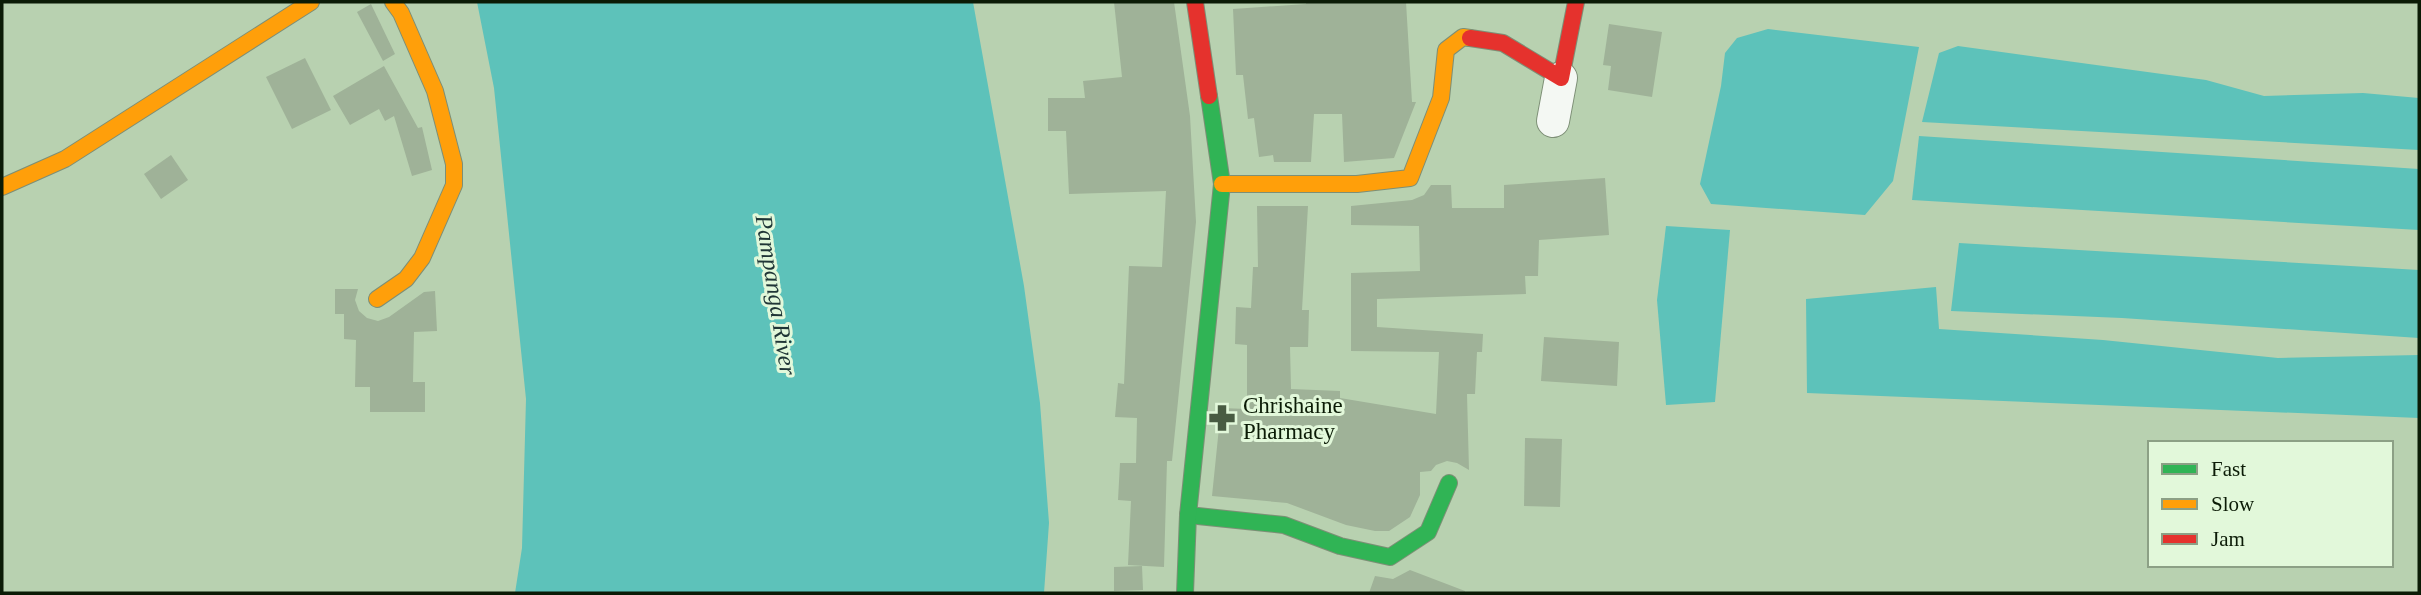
<svg xmlns="http://www.w3.org/2000/svg" width="2421" height="595" viewBox="0 0 2421 595" font-family="'Times New Roman',serif">
	<style>
		.water { fill: #5dc2ba }
		.building { fill: #9fb298 }
		.lines { fill: none; stroke-linecap: round; stroke-linejoin: round }
		.street-casing { stroke: #7d8f76; stroke-width: 34 }
		.fast-casing { stroke: #7d8f76; stroke-width: 18 }
		.slow-casing { stroke: #7d8f76; stroke-width: 18 }
		.jam-casing { stroke: #7d8f76; stroke-width: 18 }
		.street { stroke: #f4f8f3; stroke-width: 32 }
		.fast { stroke: #30b455; stroke-width: 16 }
		.slow { stroke: #ff9f0a; stroke-width: 16 }
		.jam { stroke: #e5322d; stroke-width: 16 }
		.labels { text-anchor: middle; dominant-baseline: central; stroke-width: 6; stroke-linejoin: round; paint-order: stroke }
		.poi-label { font-size: 23px; fill: #0b1b06; stroke: #e2f8da; text-anchor: start }
		.water-label { font-size: 24px; font-style: italic; fill: #1f3536; stroke: #e2f8da }
	</style>
	<rect width="100%" height="100%" fill="#b8d1b0"/>
	<g class="water">
		<path d="M477,2H973L1024,286L1040,403L1049,523L1044,593H515L522,548L526,399L494,88Z"/>
		<path d="M1768,29L1919,47L1893,181L1865,215L1711,204L1700,184L1721,86L1725,53L1737,38Z"/>
		<path d="M1958,46L2206,80L2264,96L2363,93L2419,98V150L1922,122L1939,53Z"/>
		<path d="M1919,136L2419,169V230L1912,200Z"/>
		<path d="M1666,226L1730,230L1715,402L1666,405L1657,300Z"/>
		<path d="M1959,243L2419,270V338L2122,318L1951,311Z"/>
		<path d="M1936,287L1939,329L2103,340L2278,358L2419,355V418L1807,393L1806,299Z"/>
	</g>
	<g class="building">
		<path d="M1114,2H1174L1190,116L1196,222L1172,461H1167L1164,567L1128,565L1131,501L1118,500L1120,463H1136L1137,418L1115,417L1118,383L1124,384L1129,266L1162,267L1166,191L1069,194L1066,131H1048V98H1085L1083,81L1122,77Z"/>
		<path d="M1306,2H1406L1412,102H1416L1394,158L1344,162L1342,114H1314L1311,162H1274L1273,155L1259,157L1254,118L1248,119L1243,75H1236L1233,9L1306,4Z"/>
		<path d="M371,4L395,54L383,61L357,12Z"/>
		<path d="M1609,24L1662,32L1652,97L1608,90L1611,66L1603,65Z"/>
		<path d="M305,58L331,110L292,129L266,77Z"/>
		<path d="M384,66L418,128L422,127L432,170L412,176L394,116L385,121L379,109L350,125L333,96Z"/>
		<path d="M171,155L188,180L161,199L144,174Z"/>
		<path d="M1605,178L1609,235L1539,240L1538,276H1525L1526,294L1377,299V327L1483,334L1482,352H1477L1475,394H1467L1469,470L1457,463L1447,461L1436,465L1431,471L1420,472V495L1410,517L1389,531H1375L1346,525L1287,503L1212,496L1221,408L1247,409V345L1235,344L1236,307L1251,308L1253,267H1258L1257,206H1308L1302,310H1309L1308,347H1290L1291,389L1340,391V398L1436,414L1439,352L1351,351V273L1420,271L1419,226L1351,225V206L1412,200L1424,195L1431,185H1451L1452,208H1504V185Z"/>
		<path d="M335,289H358L355,300L359,311L367,318L378,321L389,317L424,292L435,291L437,331L414,332L413,382H425V412H370V387H355L356,340L344,339V314H335Z"/>
		<path d="M1544,337L1619,342L1617,386L1541,381Z"/>
		<path d="M1525,438L1562,439L1560,507L1524,506Z"/>
		<path d="M1142,566L1143,590L1114,591V567Z"/>
		<path d="M1410,570L1465,591V593H1369L1375,576L1393,579Z"/>
	</g>
	<g class="lines">
		<defs>
			<path id="street" d="M1553,121L1561,78"/>
			<g id="fast">
				<path d="M1188,515L1284,525L1340,546L1390,557L1428,532L1449,483"/>
				<path d="M1185,593L1188,515L1222,184L1209,96"/>
			</g>
			<g id="slow">
				<path d="M1222,184H1357L1410,178L1441,98L1446,50L1463,37L1470,38"/>
				<path d="M2,187L65,159L311,2"/>
				<path d="M377,299L406,279L422,258L454,185V164L435,91L401,13L393,2"/>
			</g>
			<g id="jam">
				<path d="M1195,2L1209,96"/>
				<path d="M1470,38L1503,43L1561,78L1576,2"/>
			</g>
		</defs>
		<use href="#street" class="street-casing"/>
		<use href="#fast" class="fast-casing"/>
		<use href="#slow" class="slow-casing"/>
		<use href="#jam" class="jam-casing"/>
		<use href="#street" class="street"/>
		<use href="#fast" class="fast"/>
		<use href="#slow" class="slow"/>
		<use href="#jam" class="jam"/>
	</g>
	<defs>
		<symbol id="pharmacy-bare" viewBox="-9 -9 18 18"><path d="M-2-6h4v4h4v4h-4v4h-4v-4h-4v-4h4Z" fill="#485b42" stroke="#e2f8da" stroke-width="2.5" paint-order="stroke"/></symbol>
	</defs>
	<g fill-rule="evenodd">
		<use href="#pharmacy-bare" x="1203" y="399" width="38" height="38"/>
	</g>
	<g class="labels">
		<g class="poi-label">
			<text x="1243" y="405">Chrishaine<tspan x="1243" dy="26">Pharmacy</tspan></text>
		</g>
		<g class="water-label">
			<text transform="translate(776 295) rotate(81)">Pampanga River</text>
		</g>
	</g>
	<rect width="2421" height="595" fill="none" stroke="#0b1b06" stroke-width="7"/>
	<rect x="2148" y="441" width="245" height="126" fill="#e2f8da" stroke="#8ca085" stroke-width="2"/>
	<rect x="2162" y="464" width="35" height="10" fill="#30b455" stroke="#8ca085" stroke-width="2"/>
	<text x="2211" y="476" font-size="21" fill="#0b1b06">Fast</text>
	<rect x="2162" y="499" width="35" height="10" fill="#ff9f0a" stroke="#8ca085" stroke-width="2"/>
	<text x="2211" y="511" font-size="21" fill="#0b1b06">Slow</text>
	<rect x="2162" y="534" width="35" height="10" fill="#e5322d" stroke="#8ca085" stroke-width="2"/>
	<text x="2211" y="546" font-size="21" fill="#0b1b06">Jam</text>
</svg>
